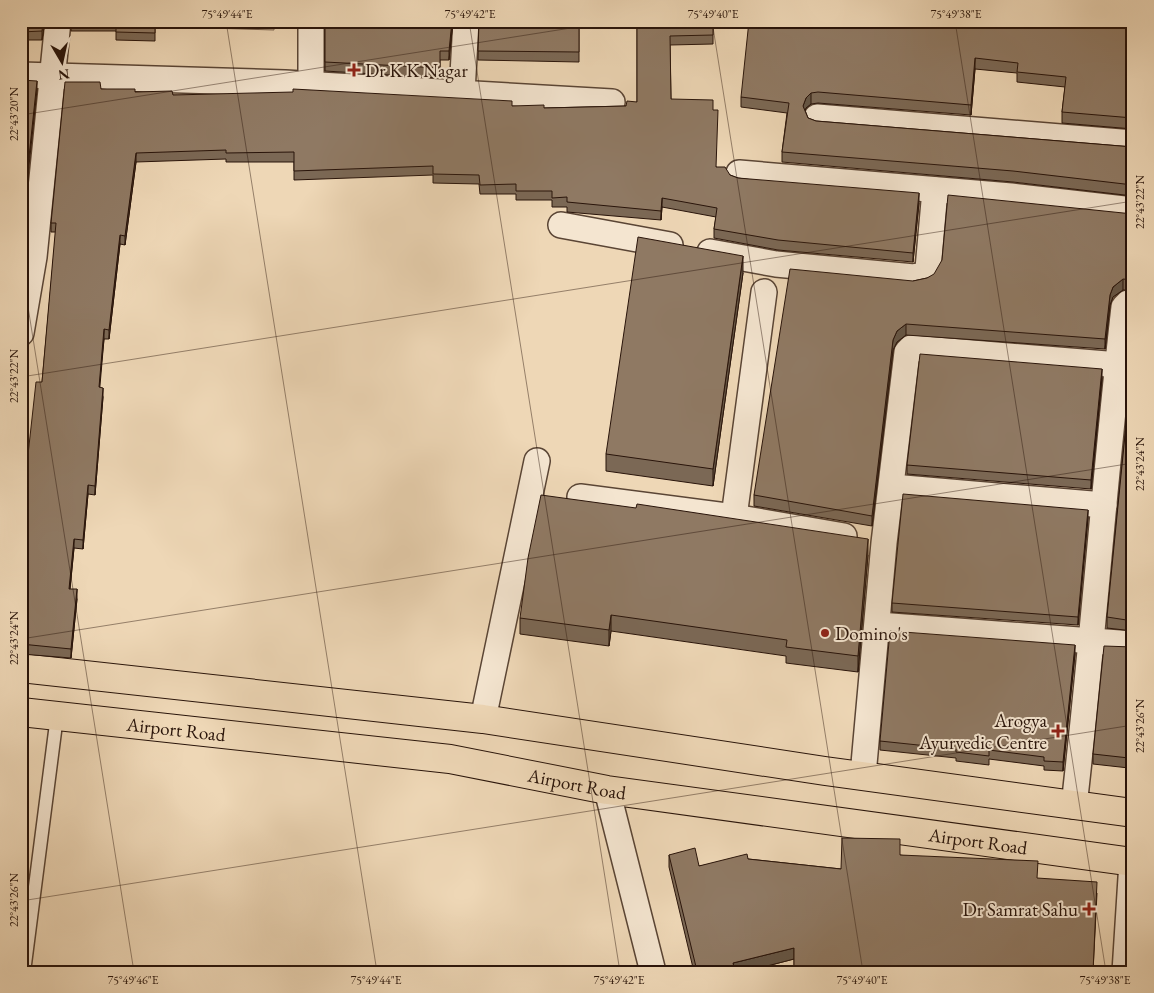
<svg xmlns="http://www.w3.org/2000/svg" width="1154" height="993" viewBox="0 0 1154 993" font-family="'EB Garamond',serif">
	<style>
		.green { fill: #cdb699; stroke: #7b6552 }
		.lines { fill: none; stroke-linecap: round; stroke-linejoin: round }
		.service-casing { stroke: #5a4535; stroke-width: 15 }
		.minor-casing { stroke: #5a4535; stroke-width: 28 }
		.primary-casing { stroke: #29140a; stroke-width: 30 }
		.service { stroke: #f4e5d0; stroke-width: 12 }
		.minor { stroke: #f4e5d0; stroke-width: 25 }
		.primary { stroke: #eed7b6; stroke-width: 28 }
		.wall { fill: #7b6855; stroke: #29140a }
		.shaded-wall { fill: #645545; stroke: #29140a }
		.building { fill: #8f7963; stroke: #29140a }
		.ticks { fill: none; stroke: #29140a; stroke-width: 1; stroke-opacity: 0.45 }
		.poi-dot { fill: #8f2418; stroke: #f4e5d0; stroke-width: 2 }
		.labels { text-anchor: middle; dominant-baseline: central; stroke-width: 4; stroke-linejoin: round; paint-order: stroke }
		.poi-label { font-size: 19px; fill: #29140a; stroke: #f4e5d0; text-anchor: start }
		.street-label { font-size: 19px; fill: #29140a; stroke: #f4e5d0 }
		.neatline { fill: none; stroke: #29140a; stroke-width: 2 }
		.ticks-label { font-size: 12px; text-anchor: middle; fill: #29140a }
	</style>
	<rect width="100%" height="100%" fill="#eed7b6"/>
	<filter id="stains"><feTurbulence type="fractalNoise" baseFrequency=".004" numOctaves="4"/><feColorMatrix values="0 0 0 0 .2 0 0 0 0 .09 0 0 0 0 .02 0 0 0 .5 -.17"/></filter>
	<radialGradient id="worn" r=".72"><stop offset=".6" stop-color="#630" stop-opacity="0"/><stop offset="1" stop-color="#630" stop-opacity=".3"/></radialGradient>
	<path class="green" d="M177,21H274V30L177,27Z"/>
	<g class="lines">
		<defs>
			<path id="service" d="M24,972L57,716"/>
			<g id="minor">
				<path d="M1093,21L1133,27"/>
				<path d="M21,75L285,83L612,102"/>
				<path d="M311,84V21"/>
				<path d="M462,92L466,21"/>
				<path d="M817,117L1133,143"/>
				<path d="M739,173L1011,196L1133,210"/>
				<path d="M561,225L670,245"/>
				<path d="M710,252L776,264L914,277L923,275L928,269L935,190"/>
				<path d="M21,333L34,257L58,21"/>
				<path d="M892,487L1104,505"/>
				<path d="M580,497L734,517L844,536"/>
				<path d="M734,517L764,292"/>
				<path d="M878,625L1133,644"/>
				<path d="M483,719L537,461"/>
				<path d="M863,775L884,543L907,352L911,348L1119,365"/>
				<path d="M607,790L653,972"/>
				<path d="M1074,806C1093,640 1105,473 1124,307L1128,303H1133"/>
				<path d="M1125,972L1132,862"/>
			</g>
			<g id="primary">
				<path d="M21,668L483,719L825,771L1133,813"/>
				<path id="s1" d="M21,712L450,759L607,790L1133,862"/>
			</g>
		</defs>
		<use href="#service" class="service-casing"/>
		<use href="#minor" class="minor-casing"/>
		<use href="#primary" class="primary-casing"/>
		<use href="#service" class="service"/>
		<use href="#minor" class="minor"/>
		<use href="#primary" class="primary"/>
	</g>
	<g class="wall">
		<path d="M21,21H45L42,40H21Z"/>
		<path d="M71,21H155V41L116,40V31H71Z"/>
		<path d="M453,21L449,60H440V78L325,71V25Z"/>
		<path d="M479,21H579V62L478,60Z"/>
		<path d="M637,21H713V44L670,45L671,99L716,167L730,175L738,178L919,203L913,262L778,250L714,238V229L716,217L662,207L661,220L567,212V207H552V200H516V194H480L479,184L433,183V175L294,180V162H226V159L136,162L125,245L120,244L109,339H104L99,387L103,397L95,495L88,494L83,549L74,548L70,589L77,599L71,658L21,654V482H25L42,382L56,232H51V223L101,89L173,95L512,106L544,108L626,106L637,102Z"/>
		<path d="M1133,29V129L1062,123V112L1065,87L1017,82V73L975,69L971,115L818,103L811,104L806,108L805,110L808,118L816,121L1133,147V196L1013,182L782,162V152L787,113L741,107V97Z"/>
		<path d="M1133,214V290H1123L1113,297L1110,305L1105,349L906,335L897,342L893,350L872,526L754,506V495L913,281L927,278Z"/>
		<path d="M743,273L713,486L606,471V454Z"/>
		<path d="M1133,354V631L1107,628V617Z"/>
		<path d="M1102,378L1091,489L907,474V465Z"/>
		<path d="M1088,518L1078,625L892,612V603Z"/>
		<path d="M868,555L858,672L786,663V656L611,631L609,646L520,634V618Z"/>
		<path d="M1133,647V772L1129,771V768L1093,764V754Z"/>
		<path d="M1075,654L1063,771L1044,770V766L989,759V765L956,761V758L880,750V741Z"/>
		<path d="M669,855L699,866L748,859L841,869L900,855L1038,879L1097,893L1093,972H794V959L744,972H693H694L669,867Z"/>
	</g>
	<g class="shaded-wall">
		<path d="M43,21H45L42,40V31Z"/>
		<path d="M452,21H453L449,60V51Z"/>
		<path d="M975,58V69L971,115V105Z"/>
		<path d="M37,81V90L22,232V223Z"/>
		<path d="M811,93V104L806,108L803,116V106L806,98Z"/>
		<path d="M136,153V162L125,245V236Z"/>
		<path d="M919,193V203L913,262V253Z"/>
		<path d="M662,198V207L661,220V211Z"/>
		<path d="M120,235V244L109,339V330Z"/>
		<path d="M743,256V273L713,486V469Z"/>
		<path d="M1123,279V290L1113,297L1110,305L1105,349V339L1110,295L1113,287Z"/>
		<path d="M906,324V335L897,342L893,350L872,526V516L893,340L897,331Z"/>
		<path d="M104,329V339L99,397V387Z"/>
		<path d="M1102,369V378L1091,489V480Z"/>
		<path d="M103,388V397L95,495V486Z"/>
		<path d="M88,485V494L83,549V540Z"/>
		<path d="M1088,510V518L1078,625V617Z"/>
		<path d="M74,539V548L69,598V589Z"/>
		<path d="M868,539V555L858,672V656Z"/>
		<path d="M77,589V599L71,658V649Z"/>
		<path d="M611,615V631L609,646V630Z"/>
		<path d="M1075,645V654L1063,771V762Z"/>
		<path d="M794,948V959L744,972H733V963Z"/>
	</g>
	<g class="building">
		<path d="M21,21H43L42,31L21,32Z"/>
		<path d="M71,21H155V33L116,32V23H71Z"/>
		<path d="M329,21H452L449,51H440V68L325,62V25H329Z"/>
		<path d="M479,21H579V52L478,51Z"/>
		<path d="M637,21H713V35L670,36L671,99L713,100V110H718L716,167H725L730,175L738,178L919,193L913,253L778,240L714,229L717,208L662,198L661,211L567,202V197L552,198V191H516V184L480,185L479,175L433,174V166L294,171V152L226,153V150L136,153L125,236L120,235L109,330L104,329L99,387L103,388L95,486L88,485L83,540L74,539L69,589H77L71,649L21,644V482H25L36,382H42L56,223H51L65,82H100L101,89H135V92L172,91L173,95L293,92V89L512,101V106L544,105V108L626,106L627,101L637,102Z"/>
		<path d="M749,21H1074L1133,29V118L1062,112L1066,77L1017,72L1018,63L975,58L971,105L818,92L811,93L806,98L803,106L808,118L816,121L1133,147V185L1013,171L782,152L789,103L741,97Z"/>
		<path d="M21,80L37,81L22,223H21Z"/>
		<path d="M948,195L1133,214V280L1123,279L1113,287L1110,295L1105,339L906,324L897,331L893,340L872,516L754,495L790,269L913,281L927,278L934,274L942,260Z"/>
		<path d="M638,237L743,256L713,469L606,454Z"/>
		<path d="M920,354L1102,369L1091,480L907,465Z"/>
		<path d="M1133,354V621L1107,617Z"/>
		<path d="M903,494L1088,510L1078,617L892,603Z"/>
		<path d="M541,495L636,508L637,504L868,539L858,656L786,647L787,640L611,615L609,630L520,618L528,558Z"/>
		<path d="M890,631L1075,645L1063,762L1044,761V757L989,750V756L956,752V749L880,741Z"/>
		<path d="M1104,646L1133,647V761H1129V758L1093,754Z"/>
		<path d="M842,838L900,839V855L1038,861L1037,878L1097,882L1093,972H794V948L733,963L735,972H694L697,971L669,855L695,848L699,866L747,854L748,859L841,869Z"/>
	</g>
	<path class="ticks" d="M226,21L377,972M469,21L620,972M712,21L863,972M955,21L1106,972M21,115L615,21M21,263L134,972M21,377L1133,201M21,639L1133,463M21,901L1133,725"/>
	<g class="poi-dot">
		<path d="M351.5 62.5h5v5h5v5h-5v5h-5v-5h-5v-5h5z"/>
		<circle cx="825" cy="633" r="5"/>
		<path d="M1055.5 723.5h5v5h5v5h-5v5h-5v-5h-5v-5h5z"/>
		<path d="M1086.5 901.5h5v5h5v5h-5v5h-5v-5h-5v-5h5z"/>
	</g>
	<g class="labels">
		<g class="poi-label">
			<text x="365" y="70">Dr K K Nagar</text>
			<text x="835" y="633">Domino's</text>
			<text x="1047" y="720" text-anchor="end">Arogya<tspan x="1047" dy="22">Ayurvedic Centre</tspan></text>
			<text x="1078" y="909" text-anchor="end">Dr Samrat Sahu</text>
		</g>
		<g class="street-label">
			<text stroke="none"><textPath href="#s1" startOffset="156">Airport Road</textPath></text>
			<text stroke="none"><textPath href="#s1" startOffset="561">Airport Road</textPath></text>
			<text stroke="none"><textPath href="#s1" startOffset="966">Airport Road</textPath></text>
		</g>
	</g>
	<rect width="1154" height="993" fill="none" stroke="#eed7b6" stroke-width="55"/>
	<g transform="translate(62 62) rotate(171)" stroke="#f4e5d0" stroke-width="4" paint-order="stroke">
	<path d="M0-4L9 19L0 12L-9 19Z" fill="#29140a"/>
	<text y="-8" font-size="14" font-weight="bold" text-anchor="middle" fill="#29140a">N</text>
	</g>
	<rect x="28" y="28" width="1098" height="938" class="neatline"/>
	<g class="ticks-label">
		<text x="227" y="18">75°49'44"E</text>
		<text x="470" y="18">75°49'42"E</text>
		<text x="713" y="18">75°49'40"E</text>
		<text x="956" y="18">75°49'38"E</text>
		<text transform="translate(14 114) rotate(-90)" y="4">22°43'20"N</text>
		<text transform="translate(1140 202) rotate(-90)" y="4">22°43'22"N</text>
		<text transform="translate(14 376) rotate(-90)" y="4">22°43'22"N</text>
		<text transform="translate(1140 464) rotate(-90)" y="4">22°43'24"N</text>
		<text transform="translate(14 638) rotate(-90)" y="4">22°43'24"N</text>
		<text transform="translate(1140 726) rotate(-90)" y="4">22°43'26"N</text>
		<text transform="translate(14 900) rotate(-90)" y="4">22°43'26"N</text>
		<text x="133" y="984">75°49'46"E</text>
		<text x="376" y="984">75°49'44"E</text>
		<text x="619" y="984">75°49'42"E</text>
		<text x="862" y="984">75°49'40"E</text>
		<text x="1105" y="984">75°49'38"E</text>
	</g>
	<rect width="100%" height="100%" filter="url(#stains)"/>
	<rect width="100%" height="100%" fill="url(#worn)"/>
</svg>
